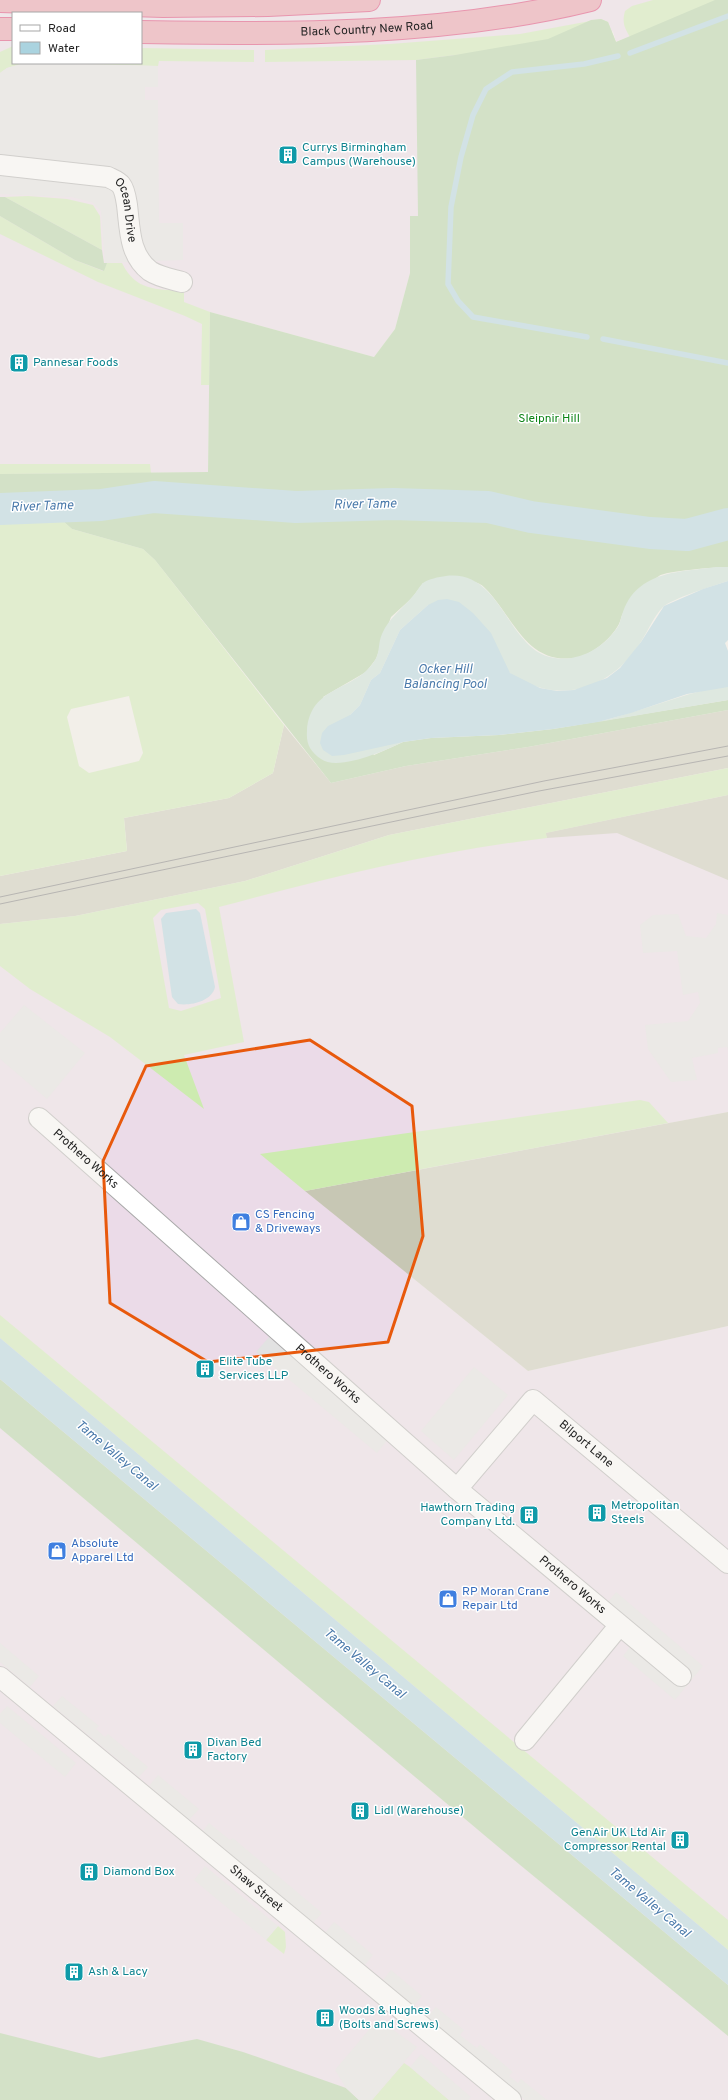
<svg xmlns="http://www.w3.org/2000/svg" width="728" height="2100" viewBox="0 0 728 2100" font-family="Overpass,sans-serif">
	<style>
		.industrial { fill: #ebdbe8; fill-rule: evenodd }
		.construction { fill: #c7c7b4 }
		.grass { fill: #cdebb0; fill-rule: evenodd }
		.forest { fill: #add19e }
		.wetland { fill: #c6e0d4 }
		.parking { fill: #e2e2e2 }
		.water { fill: #aad3df }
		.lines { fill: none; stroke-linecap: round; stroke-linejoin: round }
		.stream { stroke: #aad3df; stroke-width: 5.5 }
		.river { stroke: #aad3df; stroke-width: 32 }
		.street-casing { stroke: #a9a9a9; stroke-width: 22 }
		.highway-casing { stroke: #dc2a67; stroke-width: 24 }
		.street { stroke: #fff; stroke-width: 20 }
		.highway { stroke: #e892a2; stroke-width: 22 }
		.tram { stroke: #707070; stroke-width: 1 }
		.marked { fill: none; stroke: #e8590c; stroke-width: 3; stroke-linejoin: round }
		.labels { text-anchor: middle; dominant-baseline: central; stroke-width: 3; stroke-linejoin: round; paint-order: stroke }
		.street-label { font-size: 12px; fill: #222; stroke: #fff }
		.culture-label { font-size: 12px; fill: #0d838f; stroke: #fff; text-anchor: start }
		.park-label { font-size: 12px; fill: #0c8416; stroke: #fff }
		.shop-label { font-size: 12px; fill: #366cbe; stroke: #fff; text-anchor: start }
		.water-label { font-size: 13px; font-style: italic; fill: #4a7aab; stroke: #fff }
	</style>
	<rect width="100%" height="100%" fill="#f2efe9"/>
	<g class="industrial">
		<path d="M0,0H715L616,42L613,31L418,216L410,217V273L395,329L374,357L210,312L208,472L0,474ZM13,13H141V63H13Z"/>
		<path d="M728,768V1112L306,1191L528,1371L728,1326V2100H0V924L245,881L389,835Z"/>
	</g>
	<g class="construction">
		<path d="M728,710V768L389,835L245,881L75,916L0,924V876L127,851L124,818L229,798L273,773L284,725L331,783L406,766L528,747Z"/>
		<path d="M728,795V880L617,833L547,838L545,833Z"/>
		<path d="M728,1112V1326L528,1371L305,1191Z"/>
	</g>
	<g class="grass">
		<path d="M653,0H728L665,40L455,55L416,60L265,62V50L390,44L520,34L601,19L608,22L616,42L630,37C624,27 622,22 625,11L632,6Z"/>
		<path d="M13,46V63H25L7,68L0,73V52Z"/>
		<path d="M141,48L254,50V62L159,61L158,66L44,63H141Z"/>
		<path d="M28,196L67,199L93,205L100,216L102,250L5,197Z"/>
		<path d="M0,216L75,260L103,271L107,263H122C136,291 155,289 184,291V302L210,312L209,385H201L202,324L185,316L98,282L0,234Z"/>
		<path d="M0,464H150L151,473L0,474Z"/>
		<path d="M47,507L72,529L143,549L155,560L284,725L273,773L229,798L124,818L127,851L0,876V509ZM129,696L143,753L139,761L89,773L79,766L67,717L71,709Z"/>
		<path d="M728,768V795L546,833L547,838C436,851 327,878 219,907L244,1042L184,1055L204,1109L110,1037L30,989L0,966V924L75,916L245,881L389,835ZM198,903L205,909L221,998L181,1011L169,1008L153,918L161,910Z"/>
		<path d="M640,1100L649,1102L668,1123L305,1191L260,1154Z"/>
		<path d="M0,1315L728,1920V1950L0,1338Z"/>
		<path d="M278,1926L285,1932L286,1947L284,1954L266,1940Z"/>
		<path d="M404,2063L410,2067L449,2100H372Z"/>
	</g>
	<g class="forest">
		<path d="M715,0H728V567C717,567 665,571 659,576C650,582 630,604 623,613C621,616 621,620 619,624C611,639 592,655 575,658C530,664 516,625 493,597C488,591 482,583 474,582C463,579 436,583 423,583L412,598L391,617L376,659L366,672L323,697L374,755L403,742L431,738L499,735L553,729L728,700V710L528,747L406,766L331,783L155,560L143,549L72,529L47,507L0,509V474L208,472L210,312L374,357L395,329L410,273V216H418L416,60L455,55L548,39L591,20L601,19L608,22L616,42Z"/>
		<path d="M0,197H5L102,250L104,263H107L104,271L75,260L0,216Z"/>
		<path d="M0,1379L728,1985V2036L502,1850L0,1428Z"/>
		<path d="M0,2033L99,2058L197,2039L243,2052L346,2088L359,2100H0Z"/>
	</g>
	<g class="wetland">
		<path d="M716,567H728V581C715,585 671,599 663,607C654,616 649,629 642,640C622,674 586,697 546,689C537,687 516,680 510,673C507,670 505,664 503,660L428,605L400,630L380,673L371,680L360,705L350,715L403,742C386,750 338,772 321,759C310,751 306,744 307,731C310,684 356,692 375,660C380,653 378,642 382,634C389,618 401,610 412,597C416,593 419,587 423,583C429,579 438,577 446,576C503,569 507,652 555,658C581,662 606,646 619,625C620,622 621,618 622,615C625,604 631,594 640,587C661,570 691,571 716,567Z"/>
		<path d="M717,687H728V700L598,722C638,712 677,696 717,687Z"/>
	</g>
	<g class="parking">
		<path d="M25,63L158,66V87H145V100H158L159,223H183V260L105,263L101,211L92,202L71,197L0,194V73L7,68Z"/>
		<path d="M717,913L728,915V1050L727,1047L718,1048V1053L692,1058L697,1080L671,1082L648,1049L645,1025L688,1021L700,1003L698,992L683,995L677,951L643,953L640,925L653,915L678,914L686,936L706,938L716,924Z"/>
		<path d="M24,1005L85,1053L47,1099L0,1059V1033Z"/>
		<path d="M269,1337L389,1438L377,1453L256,1352Z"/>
		<path d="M474,1367L508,1395L454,1460L421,1431Z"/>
		<path d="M616,1592L703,1666L675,1700L623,1656L635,1640L601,1611Z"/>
		<path d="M0,1643L39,1676L30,1687L0,1662Z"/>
		<path d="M62,1696L99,1726L96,1729L105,1737L108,1734L148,1767L139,1777L53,1706Z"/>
		<path d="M7,1706L76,1763L65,1777L0,1723V1714Z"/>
		<path d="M158,1775L199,1809L189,1820L149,1786Z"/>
		<path d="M209,1823L230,1840L233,1838L322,1913L313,1923L203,1831Z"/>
		<path d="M205,1866L278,1926L266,1940L194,1880Z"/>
		<path d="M334,1922L373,1955L364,1966L325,1933Z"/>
		<path d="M391,1970L422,1996L414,2006L383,1980Z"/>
		<path d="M436,2007L464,2030L460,2035L477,2048L480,2044L513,2072L509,2076L518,2083L521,2079L547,2100H525L427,2017Z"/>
		<path d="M378,2019L417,2047L372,2100H359L346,2088L335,2070Z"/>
		<path d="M421,2054L471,2097L468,2100H449L410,2067Z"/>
	</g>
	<g class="water">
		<path d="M728,581V640L725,643L728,651V687L687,694L631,713L598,722L553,729L499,735L431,738L403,742L344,755L332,756L323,750L320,743L322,733L328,726L350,715L360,705L371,680L380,673L400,630L428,605L438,600L447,599L459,602L473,613L491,633L510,673L540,688L557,691L574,690L607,678L620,668L641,642L664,606L703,589Z"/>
		<path d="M196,909L200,913L215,987C212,1001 191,1006 178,1004L172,997L161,919L166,913Z"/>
		<path d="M0,1338L728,1950V1985L0,1379Z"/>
	</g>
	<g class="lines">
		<g class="stream">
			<path d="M630,53L728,16"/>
			<path d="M587,337L473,317L458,301L448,284L451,207L461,157L473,115L486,89L512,72L584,64L618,56"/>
			<path d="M603,339L728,363"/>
		</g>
		<path class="river" d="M0,509L101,505L154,497L296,507L393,504L488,507L531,517L650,533L687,535L728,524"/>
		<defs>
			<g id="street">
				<path id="s1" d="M0,165L108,177C112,179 118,181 121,185C125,190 126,199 127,205C130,229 129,255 150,271C159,277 171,279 182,282"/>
				<path id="s2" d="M39,1118L457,1489L681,1676"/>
				<path id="s3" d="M457,1489L533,1400L728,1563"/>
				<path id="s4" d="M0,1677L511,2100"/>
				<path d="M525,1740L619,1626"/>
			</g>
			<g id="highway">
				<path d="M0,1L163,6L268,5L369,0"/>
				<path d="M0,29H13"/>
				<path id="s5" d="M141,32C290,34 444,36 590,0"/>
			</g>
		</defs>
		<use href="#street" class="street-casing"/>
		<use href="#highway" class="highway-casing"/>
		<use href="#street" class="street"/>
		<use href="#highway" class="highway"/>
		<g class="tram">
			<path d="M0,897L544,781L728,746"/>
			<path d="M0,904L539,791L728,756"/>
		</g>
	</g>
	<path d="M0 0H728V2100H0ZM310,1040L412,1106L423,1236L388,1342L208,1362L110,1303L103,1161L146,1066Z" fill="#f2efe9" fill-opacity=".55" fill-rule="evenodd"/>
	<path class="marked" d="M310,1040L412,1106L423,1236L388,1342L208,1362L110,1303L103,1161L146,1066Z"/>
	<defs>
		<symbol id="building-square" viewBox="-11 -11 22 22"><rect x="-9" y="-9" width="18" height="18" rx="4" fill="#0f9aa8" stroke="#fff"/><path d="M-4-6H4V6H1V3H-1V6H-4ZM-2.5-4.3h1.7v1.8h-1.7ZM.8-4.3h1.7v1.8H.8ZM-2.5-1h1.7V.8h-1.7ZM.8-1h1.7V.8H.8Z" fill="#fff"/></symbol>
		<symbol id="shop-square" viewBox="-11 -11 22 22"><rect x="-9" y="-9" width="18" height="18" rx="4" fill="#3f7fe0" stroke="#fff"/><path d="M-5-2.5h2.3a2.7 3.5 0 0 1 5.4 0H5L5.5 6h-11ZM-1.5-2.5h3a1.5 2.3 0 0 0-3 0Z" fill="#fff"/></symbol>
	</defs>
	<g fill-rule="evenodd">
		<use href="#building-square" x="277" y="144" width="22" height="22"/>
		<use href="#building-square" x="8" y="352" width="22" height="22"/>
		<use href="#shop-square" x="230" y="1211" width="22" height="22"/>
		<use href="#building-square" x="194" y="1358" width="22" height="22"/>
		<use href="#building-square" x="586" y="1502" width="22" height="22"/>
		<use href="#building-square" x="518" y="1504" width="22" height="22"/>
		<use href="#shop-square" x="46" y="1540" width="22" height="22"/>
		<use href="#shop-square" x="437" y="1588" width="22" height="22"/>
		<use href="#building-square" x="182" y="1739" width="22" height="22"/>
		<use href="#building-square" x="349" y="1800" width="22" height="22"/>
		<use href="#building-square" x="669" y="1829" width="22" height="22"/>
		<use href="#building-square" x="78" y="1861" width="22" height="22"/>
		<use href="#building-square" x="63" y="1961" width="22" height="22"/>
		<use href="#building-square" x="314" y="2007" width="22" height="22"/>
	</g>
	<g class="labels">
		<g class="street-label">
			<text stroke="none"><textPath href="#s5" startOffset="226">Black Country New Road</textPath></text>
			<text stroke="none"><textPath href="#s1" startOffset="150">Ocean Drive</textPath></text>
			<text stroke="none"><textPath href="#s2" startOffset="62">Prothero Works</textPath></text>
			<text stroke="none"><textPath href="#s2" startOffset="386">Prothero Works</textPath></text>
			<text stroke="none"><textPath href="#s3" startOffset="186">Bilport Lane</textPath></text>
			<text stroke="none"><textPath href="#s2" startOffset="709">Prothero Works</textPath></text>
			<text stroke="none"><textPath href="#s4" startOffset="332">Shaw Street</textPath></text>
		</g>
		<g class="culture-label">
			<text x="302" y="148">Currys Birmingham<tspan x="302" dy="14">Campus (Warehouse)</tspan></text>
			<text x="33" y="363">Pannesar Foods</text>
			<text x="219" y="1362">Elite Tube<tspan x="219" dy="14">Services LLP</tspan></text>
			<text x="611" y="1506">Metropolitan<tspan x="611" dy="14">Steels</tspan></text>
			<text x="515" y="1508" text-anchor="end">Hawthorn Trading<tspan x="515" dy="14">Company Ltd.</tspan></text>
			<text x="207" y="1743">Divan Bed<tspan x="207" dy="14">Factory</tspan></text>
			<text x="374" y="1811">Lidl (Warehouse)</text>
			<text x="666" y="1833" text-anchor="end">GenAir UK Ltd Air<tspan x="666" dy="14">Compressor Rental</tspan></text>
			<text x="103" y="1872">Diamond Box</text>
			<text x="88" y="1972">Ash &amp; Lacy</text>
			<text x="339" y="2011">Woods &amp; Hughes<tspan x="339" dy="14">(Bolts and Screws)</tspan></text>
		</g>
		<g class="park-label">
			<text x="549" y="419">Sleipnir Hill</text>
		</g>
		<g class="shop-label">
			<text x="255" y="1215">CS Fencing<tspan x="255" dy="14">&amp; Driveways</tspan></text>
			<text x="71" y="1544">Absolute<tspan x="71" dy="14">Apparel Ltd</tspan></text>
			<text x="462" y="1592">RP Moran Crane<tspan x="462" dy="14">Repair Ltd</tspan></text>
		</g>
		<g class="water-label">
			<text transform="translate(365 505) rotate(-1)">River Tame</text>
			<text transform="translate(42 507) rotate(-2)">River Tame</text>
			<text x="445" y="670">Ocker Hill<tspan x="445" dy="15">Balancing Pool</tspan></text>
			<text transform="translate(116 1456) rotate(40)">Tame Valley Canal</text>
			<text transform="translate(364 1664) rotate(40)">Tame Valley Canal</text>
			<text transform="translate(649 1903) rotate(40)">Tame Valley Canal</text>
		</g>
	</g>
	<rect x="12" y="12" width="130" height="52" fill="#ffffff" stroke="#a7a7a7"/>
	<rect x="20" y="25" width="20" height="6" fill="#ffffff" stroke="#a7a7a7"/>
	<text x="48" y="32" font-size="12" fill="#222222">Road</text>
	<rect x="20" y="42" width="20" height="12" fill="#aad3df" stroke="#a7a7a7"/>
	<text x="48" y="52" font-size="12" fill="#222222">Water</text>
</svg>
